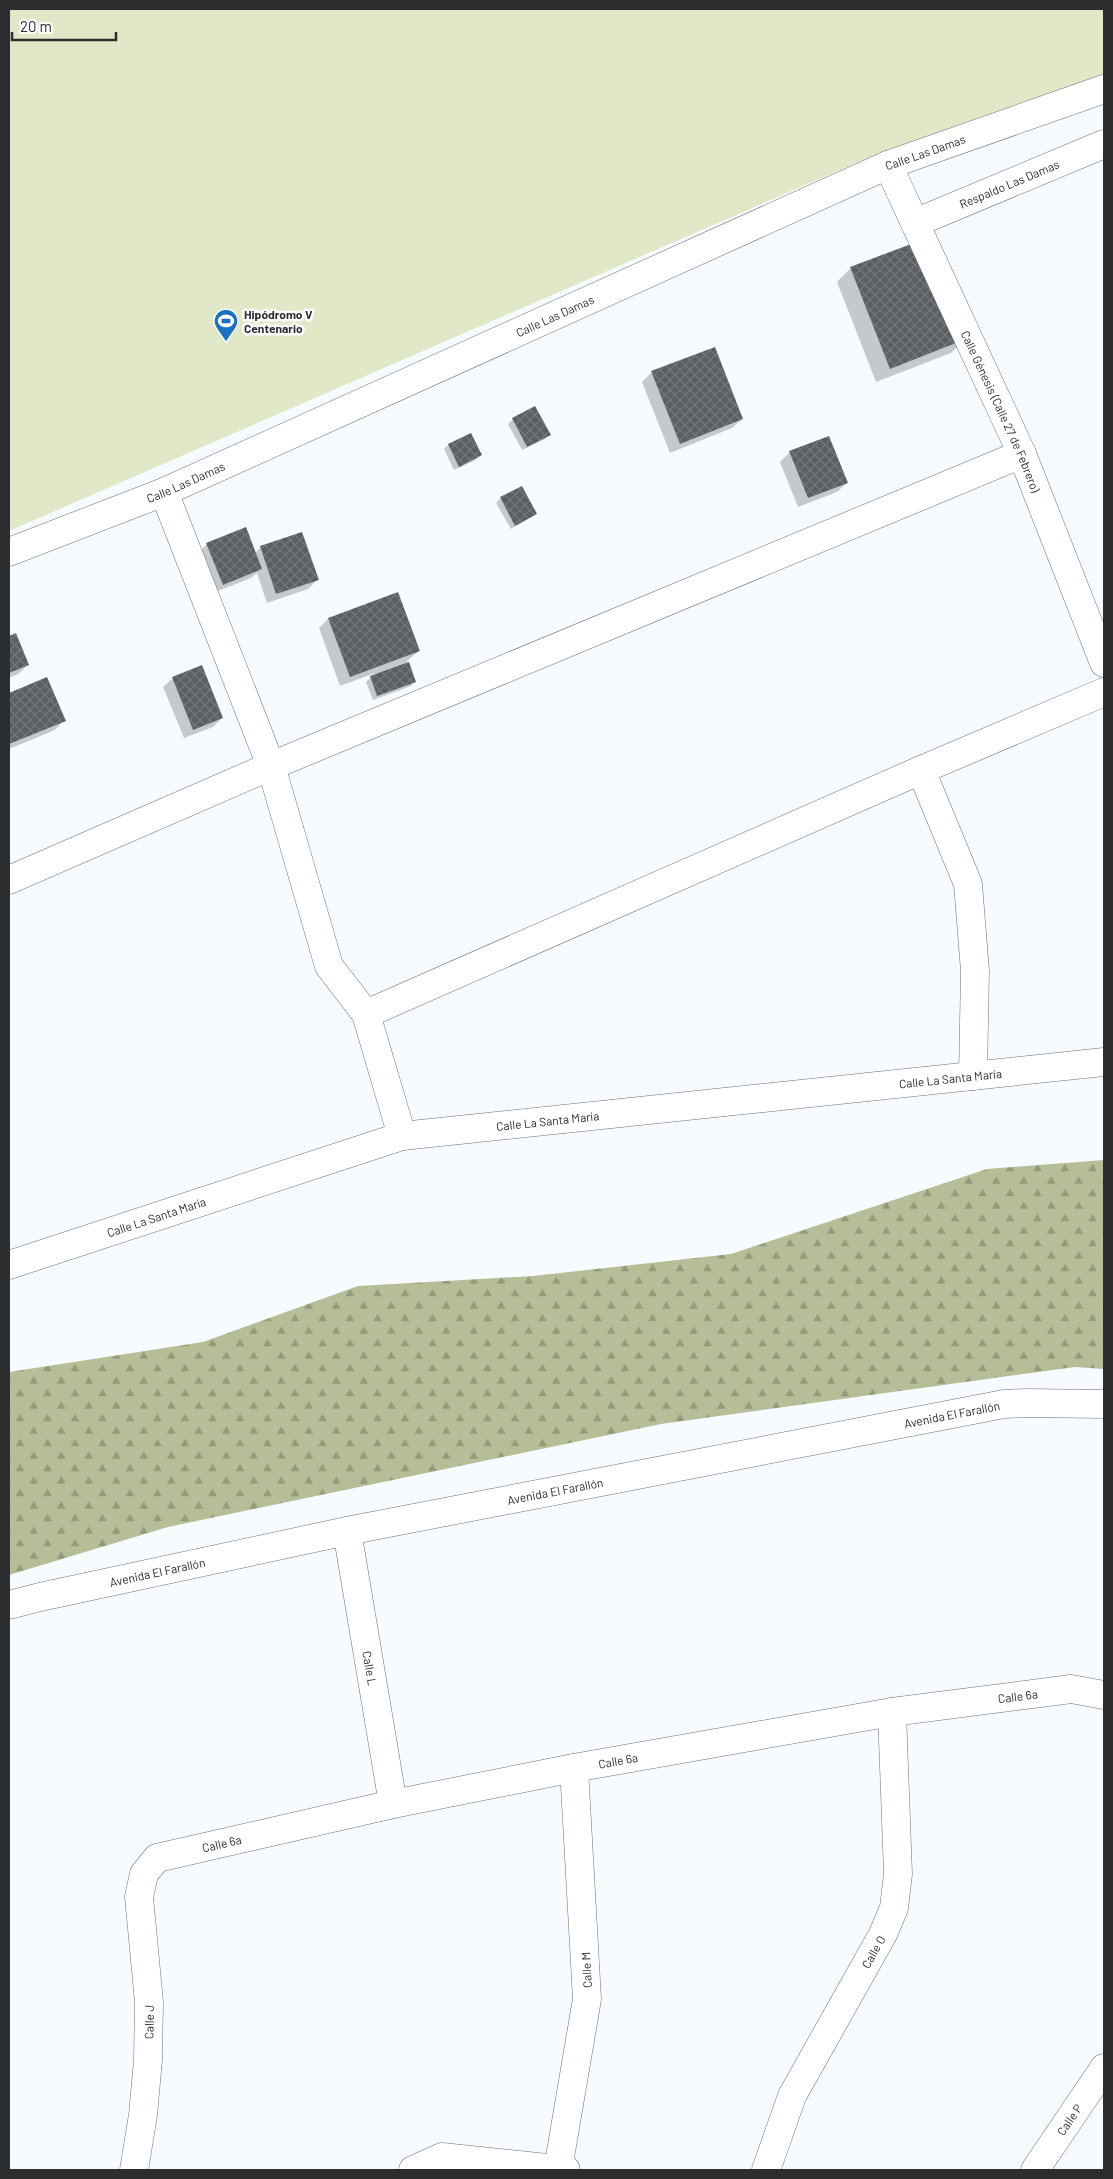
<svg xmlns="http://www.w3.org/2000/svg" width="1113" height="2179" viewBox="0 0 1113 2179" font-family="Barlow,sans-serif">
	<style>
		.grass { fill: #e1e8c7 }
		.forest { fill: url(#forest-firs) }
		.shadow { fill: #0003 }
		.building { fill: url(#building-cross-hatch) }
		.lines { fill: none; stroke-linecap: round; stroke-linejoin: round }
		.minor-casing { stroke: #6c7074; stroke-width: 29 }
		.minor { stroke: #fff; stroke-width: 28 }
		.labels { text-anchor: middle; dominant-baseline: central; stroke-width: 5; stroke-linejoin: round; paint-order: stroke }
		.street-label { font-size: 12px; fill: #2b2d2f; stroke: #fff }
		.poi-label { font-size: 12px; font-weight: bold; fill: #2b2d2f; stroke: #fff; text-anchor: start }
	</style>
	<defs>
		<pattern id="forest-firs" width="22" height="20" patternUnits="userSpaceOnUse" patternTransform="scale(1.25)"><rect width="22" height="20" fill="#b6be98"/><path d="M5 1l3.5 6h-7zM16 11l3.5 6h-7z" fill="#949b7c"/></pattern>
		<pattern id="building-cross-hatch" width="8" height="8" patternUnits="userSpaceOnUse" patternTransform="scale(1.25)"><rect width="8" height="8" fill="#5b5f63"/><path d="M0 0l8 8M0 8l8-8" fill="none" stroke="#74777a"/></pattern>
	</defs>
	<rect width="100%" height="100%" fill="#f7fbff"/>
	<path class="grass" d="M9,9H1104V74L879,153L9,531Z"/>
	<path class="forest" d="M1104,1160V1369L1075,1367L661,1424L168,1527L9,1575V1372L203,1342L358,1286L533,1276L731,1254L987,1169Z"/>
	<g class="shadow">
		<path d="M851,268L965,339L951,353L876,382L837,282Z"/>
		<path d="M652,372L742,419L732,428L670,453L642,382Z"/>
		<path d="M513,419L549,435L545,439L522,450L508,424Z"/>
		<path d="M470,434L480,455L476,460L454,470L444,449L448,445Z"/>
		<path d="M790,452L847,483L837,492L798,507L780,462Z"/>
		<path d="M501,498L536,514L511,529L496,503Z"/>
		<path d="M207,544L255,553L261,547L317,580L308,589L267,603L257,573L251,578L213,593L198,553Z"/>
		<path d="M397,594L419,651L407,661L415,681L411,686L373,700L366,682L375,673L340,686L319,628L328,619Z"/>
		<path d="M15,634L28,665L18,674L9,678V637Z"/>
		<path d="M47,678L64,720L55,730L9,749V694Z"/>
		<path d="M173,678L222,718L213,727L184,738L163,687Z"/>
	</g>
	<g class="building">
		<path d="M927,238L966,339L890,369L850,267Z"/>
		<path d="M715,347L743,419L680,444L651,371Z"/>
		<path d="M535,406L551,435L527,447L512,418Z"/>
		<path d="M471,433L482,455L459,467L448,444Z"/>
		<path d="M829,436L848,483L808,498L789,451Z"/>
		<path d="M522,486L537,514L515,526L500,497Z"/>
		<path d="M246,527L262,569L223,585L206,543Z"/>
		<path d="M302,532L319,580L276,594L260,546Z"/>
		<path d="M398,592L420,651L350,677L328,618Z"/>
		<path d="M16,633L29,665L9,673V636Z"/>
		<path d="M409,662L416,682L377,696L370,676Z"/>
		<path d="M202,665L223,718L193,730L172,677Z"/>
		<path d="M47,677L66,721L9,744V693Z"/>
	</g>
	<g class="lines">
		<defs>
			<g id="minor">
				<path id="s1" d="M888,165L1022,454L1104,663"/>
				<path id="s2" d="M915,223L1104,144"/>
				<path d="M164,492L271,766L329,966L366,1014L402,1136"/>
				<path id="s3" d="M9,552L164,492L888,165L1104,89"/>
				<path d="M921,770L968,884L975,971L973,1076"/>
				<path d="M9,880L271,766L1022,454"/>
				<path d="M366,1014L921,770L1104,692"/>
				<path id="s4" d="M9,1265L402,1136L1104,1062"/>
				<path id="s5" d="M347,1531L393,1804"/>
				<path id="s6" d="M9,1605L40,1597L347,1531L1004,1404L1026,1403L1104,1404"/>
				<path d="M558,2169L587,1999L574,1768"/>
				<path id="s7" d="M134,2170L143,2115L148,2060L149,2002L139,1897L144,1874L157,1858L393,1804L574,1768L892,1712L1071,1689L1104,1695"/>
				<path d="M413,2170L442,2157L566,2170"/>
				<path id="s8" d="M766,2170L792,2096L883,1934L894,1908L898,1874L892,1712"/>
				<path id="s9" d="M1035,2170L1104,2068"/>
			</g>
		</defs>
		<use href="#minor" class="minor-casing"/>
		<use href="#minor" class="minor"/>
	</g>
	<defs>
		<symbol id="stadium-pin" viewBox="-11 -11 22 30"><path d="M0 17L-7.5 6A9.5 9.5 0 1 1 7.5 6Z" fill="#1d70be" stroke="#fff"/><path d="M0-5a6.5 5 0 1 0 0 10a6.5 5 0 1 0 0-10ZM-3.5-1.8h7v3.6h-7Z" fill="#fff"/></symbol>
	</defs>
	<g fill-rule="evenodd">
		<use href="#stadium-pin" x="212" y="307" width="28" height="38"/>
	</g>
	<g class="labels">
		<g class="street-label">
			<text stroke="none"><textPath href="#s3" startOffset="1000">Calle Las Damas</textPath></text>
			<text stroke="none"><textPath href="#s2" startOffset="102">Respaldo Las Damas</textPath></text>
			<text stroke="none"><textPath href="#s3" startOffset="595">Calle Las Damas</textPath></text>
			<text stroke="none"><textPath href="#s1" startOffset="271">Calle Génesis (Calle 27 de Febrero)</textPath></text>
			<text stroke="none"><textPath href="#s3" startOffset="190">Calle Las Damas</textPath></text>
			<text stroke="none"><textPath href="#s4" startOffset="965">Calle La Santa María</textPath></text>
			<text stroke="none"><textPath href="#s4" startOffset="560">Calle La Santa María</textPath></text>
			<text stroke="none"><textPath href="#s4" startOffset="155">Calle La Santa María</textPath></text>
			<text stroke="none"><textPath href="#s6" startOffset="962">Avenida El Farallón</textPath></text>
			<text stroke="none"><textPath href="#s6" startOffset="558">Avenida El Farallón</textPath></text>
			<text stroke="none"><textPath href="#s6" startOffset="152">Avenida El Farallón</textPath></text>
			<text stroke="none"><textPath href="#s5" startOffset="139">Calle L</textPath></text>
			<text stroke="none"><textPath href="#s7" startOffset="1195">Calle 6a</textPath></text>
			<text stroke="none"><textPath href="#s7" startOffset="790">Calle 6a</textPath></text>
			<text stroke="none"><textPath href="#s7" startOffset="385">Calle 6a</textPath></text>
			<text stroke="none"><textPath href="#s8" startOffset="244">Calle O</textPath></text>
			<text transform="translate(586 1970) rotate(-93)">Calle M</text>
			<text stroke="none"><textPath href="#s7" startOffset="149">Calle J</textPath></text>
			<text stroke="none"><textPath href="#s9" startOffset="61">Calle P</textPath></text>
		</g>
		<g class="poi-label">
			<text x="244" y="314">Hipódromo V<tspan x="244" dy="14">Centenario</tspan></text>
		</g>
	</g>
	<rect width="1113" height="2179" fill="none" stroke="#2b2d2f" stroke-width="20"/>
	<path d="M12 32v8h104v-8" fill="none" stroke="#2b2d2f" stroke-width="2.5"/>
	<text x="20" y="32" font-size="15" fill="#2b2d2f" stroke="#ffffff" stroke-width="4" paint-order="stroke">20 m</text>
</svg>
